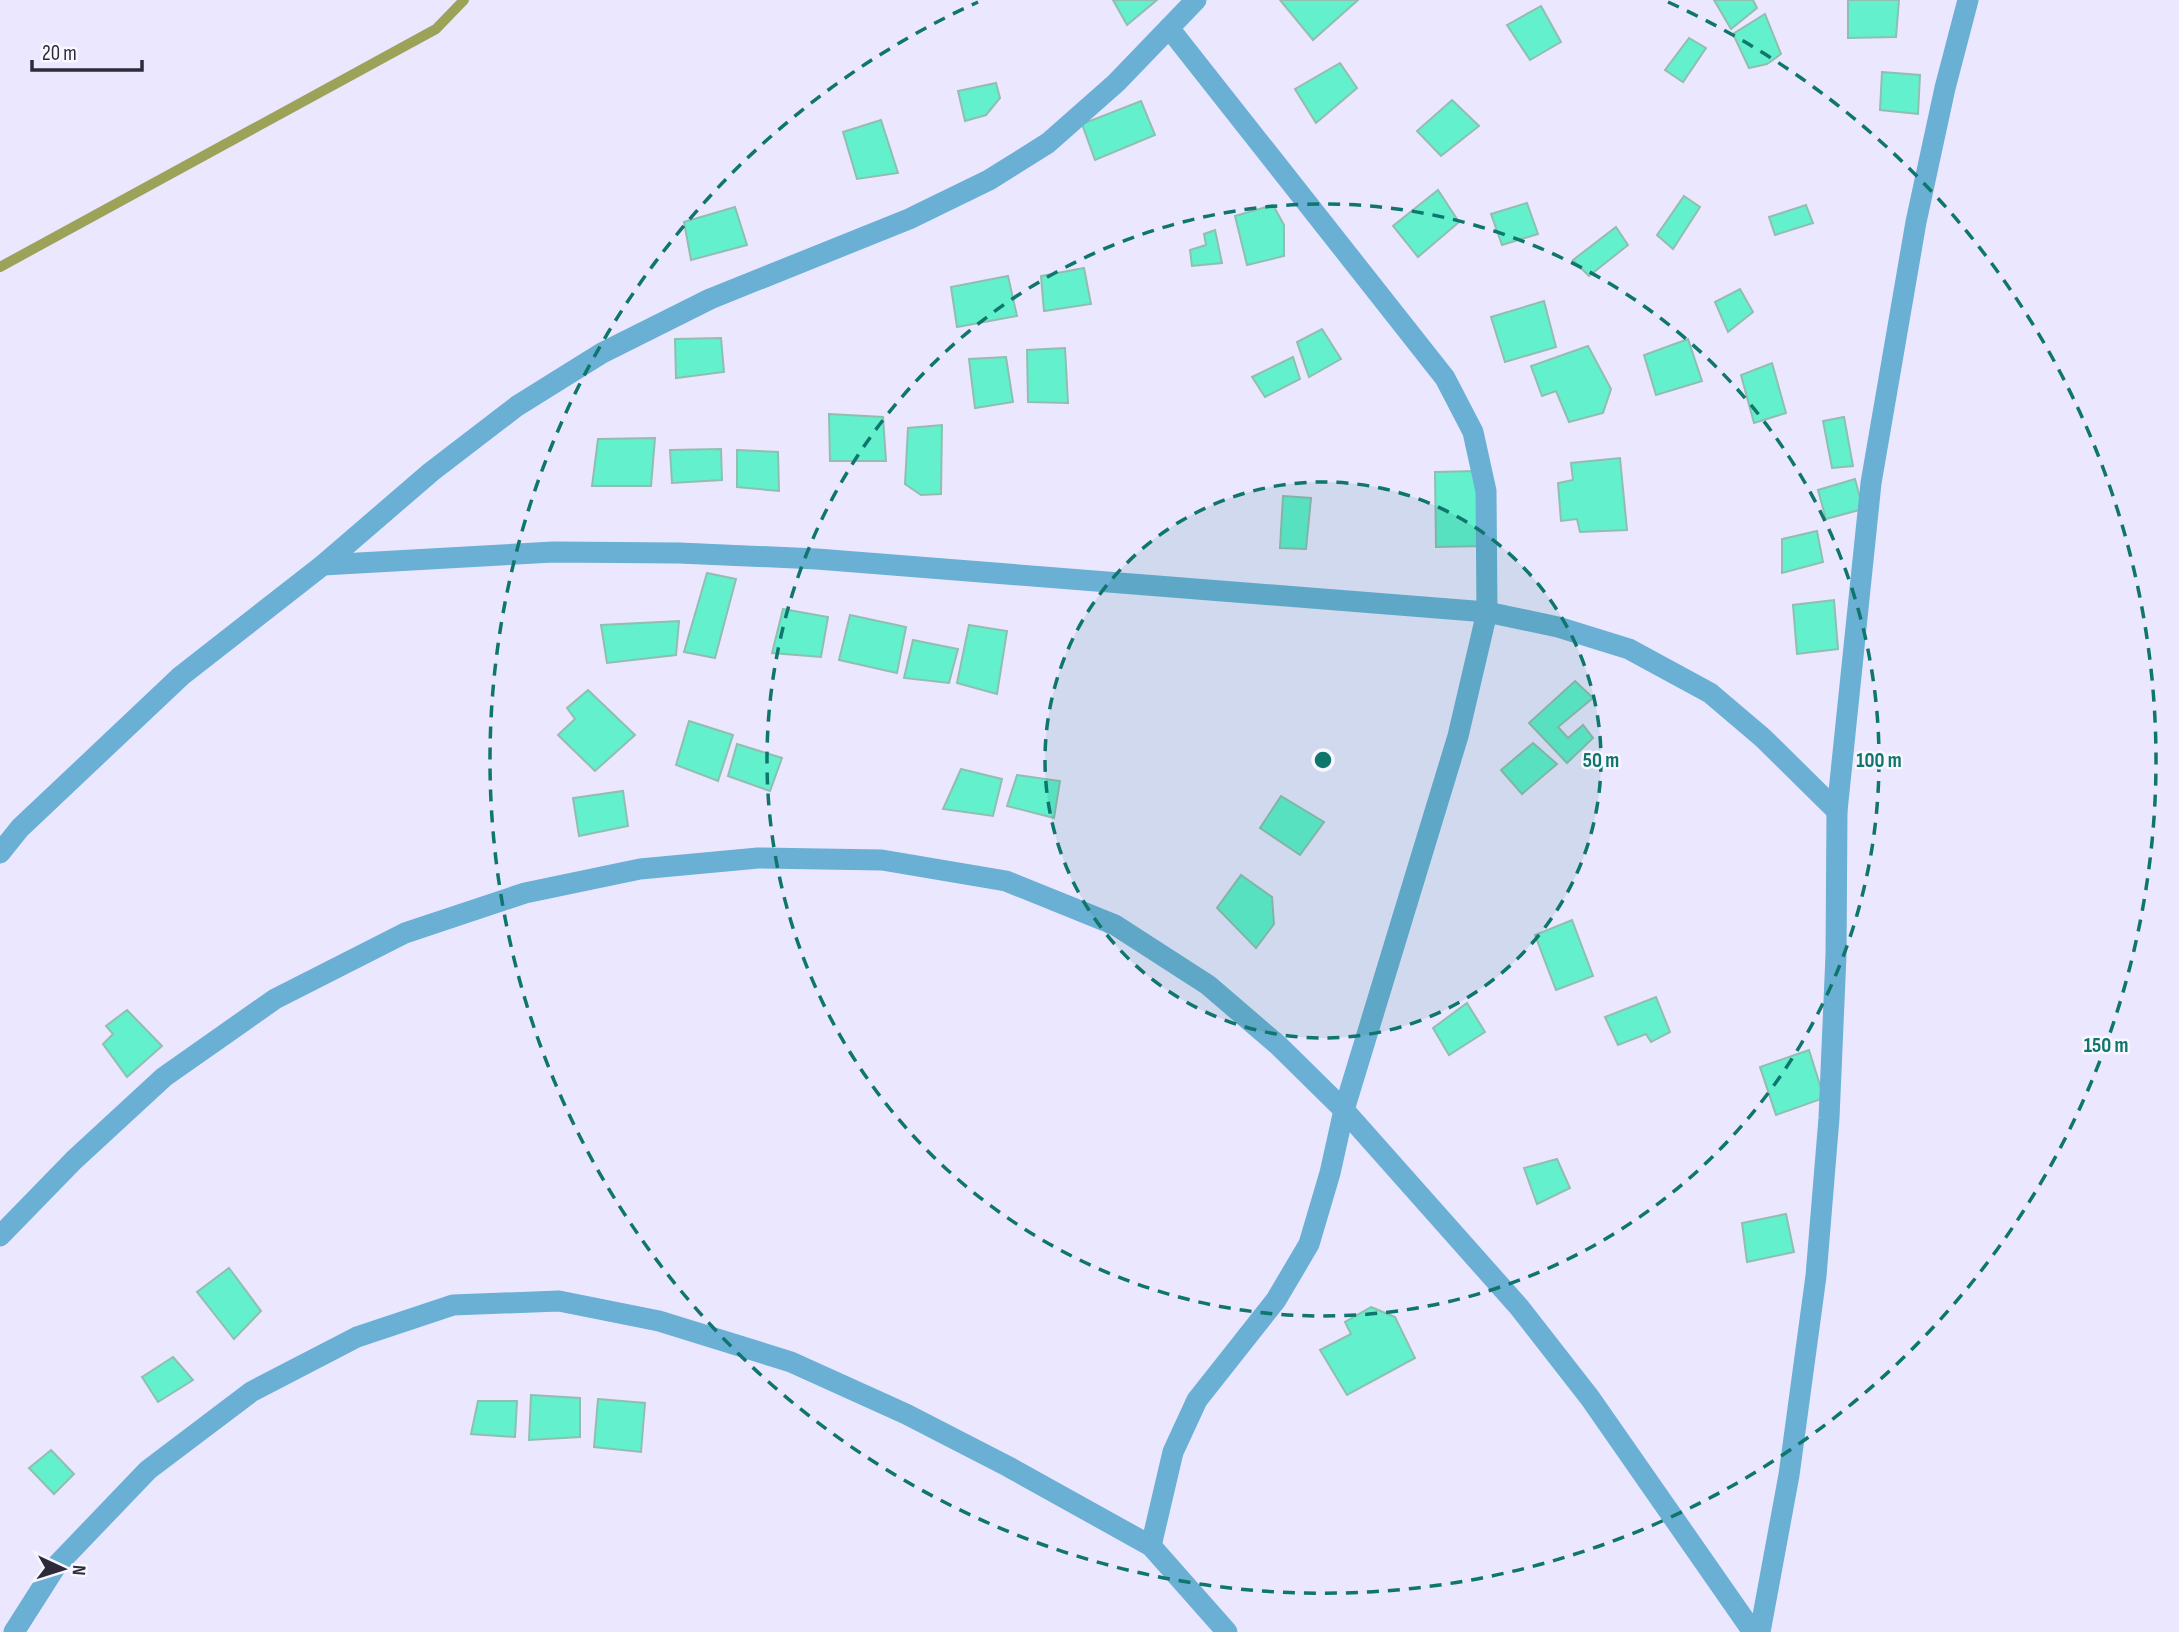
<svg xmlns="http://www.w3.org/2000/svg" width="2179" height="1632" viewBox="0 0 2179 1632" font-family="'Sofia Sans Condensed',sans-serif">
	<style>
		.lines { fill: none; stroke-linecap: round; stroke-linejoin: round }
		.stream { stroke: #9da259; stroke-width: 10 }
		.building { fill: #62f1cc; stroke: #91beb0; stroke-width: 2 }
		.minor { stroke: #6aafd4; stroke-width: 21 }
		.ring { fill: none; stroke: #0f766e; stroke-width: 3.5; stroke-dasharray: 12 9 }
		.centre { fill: #0f766e; stroke: #f8f7ff; stroke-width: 3.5 }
		.ring-label { font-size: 21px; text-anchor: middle; font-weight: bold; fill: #0f766e; stroke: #f8f7ff; stroke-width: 5; stroke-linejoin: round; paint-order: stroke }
	</style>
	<rect width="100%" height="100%" fill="#ebe7ff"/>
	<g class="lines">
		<path class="stream" d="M0,267L436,29L464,0"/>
	</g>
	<g class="building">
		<path d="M1113,0H1157L1127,25Z"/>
		<path d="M1280,0H1358L1313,40Z"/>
		<path d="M1714,0H1753L1757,8L1731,29Z"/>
		<path d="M1848,0H1899L1896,37L1848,38Z"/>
		<path d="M1541,6L1561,42L1530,60L1507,25Z"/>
		<path d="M1765,14L1781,54L1767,64L1749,68L1733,34Z"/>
		<path d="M1689,38L1706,48L1683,82L1665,70Z"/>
		<path d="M1340,63L1357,88L1316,123L1295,89Z"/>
		<path d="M1882,72L1920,75L1918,114L1880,110Z"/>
		<path d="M996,83L1000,98L986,115L965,121L958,91Z"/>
		<path d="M1452,100L1479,126L1441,156L1417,131Z"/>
		<path d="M1141,101L1155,135L1095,160L1082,124Z"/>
		<path d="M881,120L898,173L857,179L843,132Z"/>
		<path d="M1438,190L1459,222L1418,257L1393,226Z"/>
		<path d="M1684,196L1700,207L1673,249L1657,235Z"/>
		<path d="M1527,203L1538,234L1502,245L1491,214Z"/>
		<path d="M1273,205L1284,225V256L1247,265L1235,216Z"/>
		<path d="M1806,205L1813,223L1775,235L1769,217Z"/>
		<path d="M735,207L747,245L691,260L684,222Z"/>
		<path d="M1616,227L1628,245L1589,276L1573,260Z"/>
		<path d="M1215,230L1222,263L1192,266L1190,250L1206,245L1204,234Z"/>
		<path d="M1084,268L1091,304L1044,311L1041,276Z"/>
		<path d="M1008,276L1017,316L957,327L951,287Z"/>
		<path d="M1740,289L1753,312L1728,332L1715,302Z"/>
		<path d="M1544,301L1556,347L1505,362L1491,317Z"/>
		<path d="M1322,329L1341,359L1309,377L1297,342Z"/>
		<path d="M721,338L724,372L676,378L675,339Z"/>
		<path d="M1688,339L1702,381L1656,395L1644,355Z"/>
		<path d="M1588,346L1611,389L1603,413L1569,422L1556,391L1542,396L1531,366Z"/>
		<path d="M1065,348L1068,403L1028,402L1027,350Z"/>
		<path d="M1006,357L1013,402L975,408L969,359Z"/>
		<path d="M1293,357L1300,379L1265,397L1252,377Z"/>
		<path d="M1772,363L1786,413L1754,423L1741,375Z"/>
		<path d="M829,414L883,417L886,461H830Z"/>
		<path d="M1844,417L1853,466L1832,468L1823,421Z"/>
		<path d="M942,425L941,494L921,495L905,484L908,428Z"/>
		<path d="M655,438L651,486H592L598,439Z"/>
		<path d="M721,449L722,480L672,483L670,450Z"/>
		<path d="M737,450L778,452L779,491L737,487Z"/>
		<path d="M1620,458L1627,530L1580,532L1577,519L1561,521L1558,483L1573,480L1571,463Z"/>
		<path d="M1475,471L1482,546L1436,547L1435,472Z"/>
		<path d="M1855,479L1863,509L1826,519L1818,490Z"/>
		<path d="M1283,496L1311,498L1306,549L1280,548Z"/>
		<path d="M1817,531L1823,562L1782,573V539Z"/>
		<path d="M707,573L736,579L715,658L684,652Z"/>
		<path d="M1834,600L1838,649L1797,654L1793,605Z"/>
		<path d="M783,609L828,617L821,657L772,653Z"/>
		<path d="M850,615L906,627L897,673L839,660Z"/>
		<path d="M679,621L676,655L607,663L601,625Z"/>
		<path d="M969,625L1007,631L997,694L957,683Z"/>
		<path d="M913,640L958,649L949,683L904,678Z"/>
		<path d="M1575,681L1593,698L1558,727L1568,738L1583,725L1593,738L1567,763L1529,723Z"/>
		<path d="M588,690L635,735L595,771L558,735L575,719L567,708Z"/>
		<path d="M689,721L733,735L718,781L676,765Z"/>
		<path d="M1533,743L1557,764L1522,794L1501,770Z"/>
		<path d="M737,744L782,758L770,791L728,776Z"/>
		<path d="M961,769L1002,779L993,816L943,809Z"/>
		<path d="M1017,775L1060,781L1054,818L1007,806Z"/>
		<path d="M623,791L628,826L579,836L573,798Z"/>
		<path d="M1281,796L1324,822L1300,855L1260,828Z"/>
		<path d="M1241,875L1272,897L1274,924L1256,948L1217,908Z"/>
		<path d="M1572,920L1593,976L1556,990L1535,935Z"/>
		<path d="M1656,997L1670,1032L1651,1042L1646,1034L1618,1045L1605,1017Z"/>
		<path d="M1467,1003L1485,1032L1449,1055L1433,1028Z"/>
		<path d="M127,1010L162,1046L127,1077L103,1044L113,1034L106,1026Z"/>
		<path d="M1809,1050L1824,1098L1776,1115L1760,1067Z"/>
		<path d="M1557,1159L1570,1188L1537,1204L1524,1168Z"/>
		<path d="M1786,1214L1794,1252L1747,1262L1742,1223Z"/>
		<path d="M229,1268L261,1311L234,1339L197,1292Z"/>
		<path d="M1371,1307L1395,1317L1415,1358L1347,1395L1320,1350L1351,1334L1345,1322Z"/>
		<path d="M173,1357L193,1380L158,1402L142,1377Z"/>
		<path d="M531,1395L580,1398V1437L529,1440Z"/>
		<path d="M598,1399L645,1403L641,1452L594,1447Z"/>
		<path d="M478,1401H517L515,1437L471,1434Z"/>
		<path d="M51,1450L74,1474L54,1494L29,1468Z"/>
	</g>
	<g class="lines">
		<g class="minor">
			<path d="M323,565L553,552L679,553L817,559L1487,612L1558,627L1629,649L1710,693L1763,738L1837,811"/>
			<path d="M0,853L20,828L181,676L323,565L431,472L517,406L602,353L710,299L909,219L989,180L1048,143L1116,83L1196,0"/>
			<path d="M0,1236L74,1160L164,1077L275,999L405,933L525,893L640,869L758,858L882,860L1006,881L1115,925L1208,985L1279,1046L1344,1110L1519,1307L1590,1398L1753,1632"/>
			<path d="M1151,1546L1173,1452L1197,1400L1276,1300L1309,1244L1330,1173L1344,1110L1458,736L1487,612L1486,491L1473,432L1445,378L1169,28"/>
			<path d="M14,1632L56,1566L148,1470L251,1392L357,1337L453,1305L559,1301L659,1321L791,1362L906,1414L1009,1467L1151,1546L1227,1632"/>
			<path d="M1760,1632L1789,1475L1816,1276L1829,1118L1836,955L1837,811L1871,483L1916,222L1945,88L1968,0"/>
		</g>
	</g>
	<circle cx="1323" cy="760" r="278" fill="#0f766e" fill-opacity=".12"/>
	<g class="ring">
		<circle cx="1323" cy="760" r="278"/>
		<circle cx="1323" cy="760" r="556"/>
		<path d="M1668 2A833 833 0 1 1 978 2"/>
	</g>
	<circle cx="1323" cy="760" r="10" class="centre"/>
	<g class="ring-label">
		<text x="1601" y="767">50 m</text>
		<text x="1879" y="767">100 m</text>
		<text x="2106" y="1052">150 m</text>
	</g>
	<g transform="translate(63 1569) rotate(94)" stroke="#f8f7ff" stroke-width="5" paint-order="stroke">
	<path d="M0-5L12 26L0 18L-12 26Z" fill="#2d2b39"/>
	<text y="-10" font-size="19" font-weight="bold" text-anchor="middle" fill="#2d2b39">N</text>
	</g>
	<path d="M32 60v10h110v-10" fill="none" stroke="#2d2b39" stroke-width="3.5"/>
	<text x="42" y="60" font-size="21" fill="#2d2b39" stroke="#f8f7ff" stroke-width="5" paint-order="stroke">20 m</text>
</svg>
